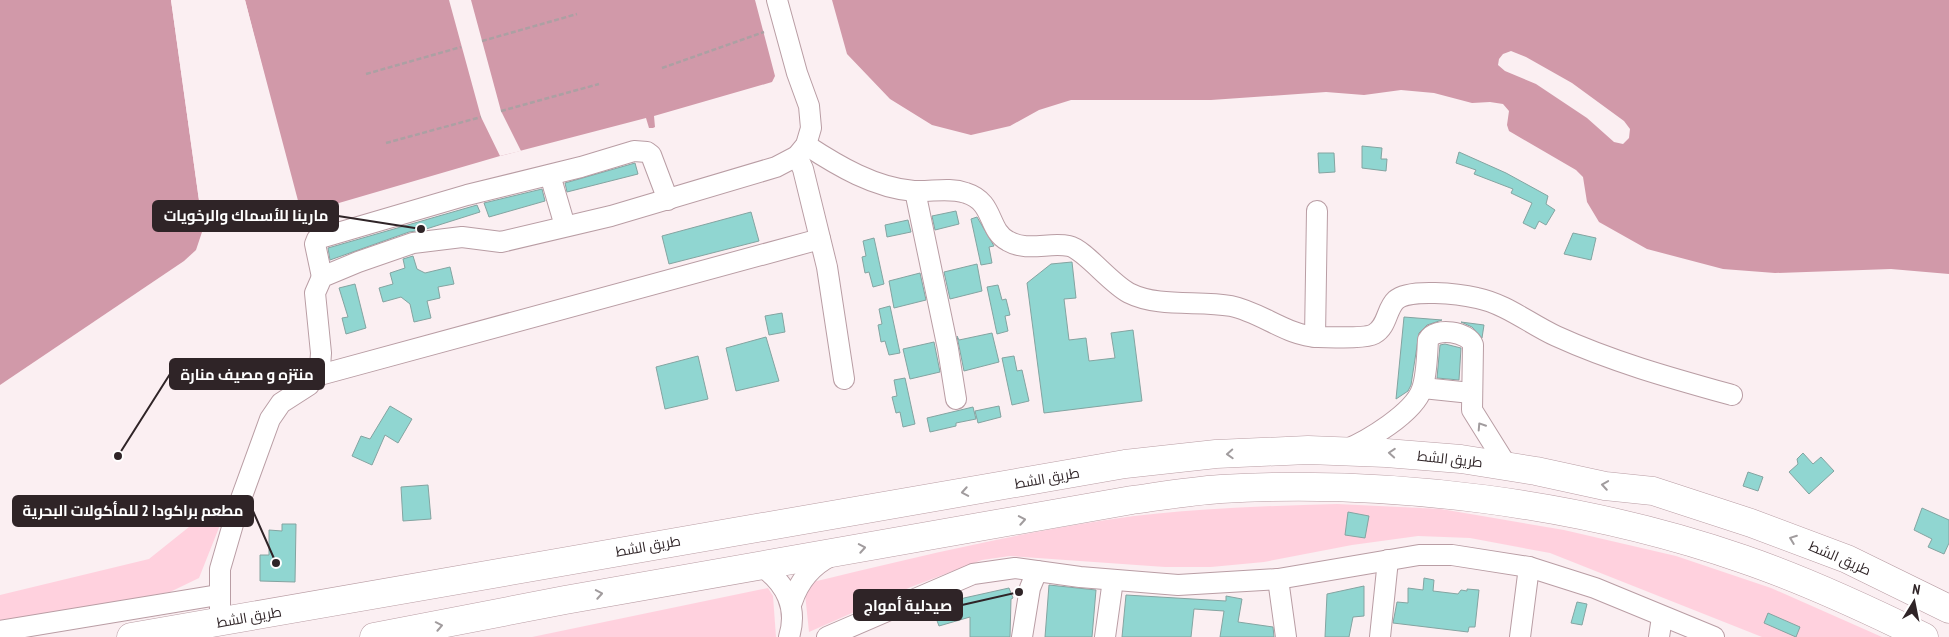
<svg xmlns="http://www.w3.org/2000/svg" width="1949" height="637" viewBox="0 0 1949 637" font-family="'PT Sans Narrow',Cairo,sans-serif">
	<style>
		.green { fill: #ffd1de }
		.water { fill: #d199a9 }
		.pier { fill: #fbeff2 }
		.building { fill: #90d6d1; stroke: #84a4a1 }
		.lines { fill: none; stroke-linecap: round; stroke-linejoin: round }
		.minor-casing { stroke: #b99da4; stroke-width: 22 }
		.highway-casing { stroke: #b99da4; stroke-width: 29 }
		.path { stroke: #aca0a3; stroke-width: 2.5; stroke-dasharray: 5 2.5; stroke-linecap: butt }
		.minor { stroke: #fff; stroke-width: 20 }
		.highway { stroke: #fff; stroke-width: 28 }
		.oneway { stroke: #a19c9e }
		.labels { text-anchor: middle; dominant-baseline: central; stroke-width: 5; stroke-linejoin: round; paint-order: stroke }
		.street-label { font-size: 14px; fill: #2f2427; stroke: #fff }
		.leader { fill: none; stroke: #2f2427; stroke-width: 2 }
		.callout-dot { fill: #2f2427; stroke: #fff; stroke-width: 2 }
		.callout { fill: #2f2427; stroke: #2f2427; stroke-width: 2 }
		.callout-label { font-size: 15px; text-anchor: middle; font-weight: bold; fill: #fff }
	</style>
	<rect width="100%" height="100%" fill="#fbeff2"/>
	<g class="green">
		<path d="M1337,504L1441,509L1564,530L1676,556L1771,588L1882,637H1762L1550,553L1470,538L1418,536L1352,545L1264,562L1211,567H1165L1010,556L982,560L911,587L809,632L804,584C913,558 1022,531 1134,516C1201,508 1269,506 1337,504Z"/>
		<path d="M202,507L222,520L199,578L170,592L0,622V595L149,559L189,527Z"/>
		<path d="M768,588L773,596L776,637H532Z"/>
	</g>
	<g class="water">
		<path d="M0,0H171L203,229L196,250L184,261L0,385Z"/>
		<path d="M245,0H755L775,76L772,82L654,116L655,127L653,128H649L646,118L500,156L308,212H301Z"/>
		<path d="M832,0H1949V274L1891,269L1775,273L1723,269L1647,249L1599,222L1587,202L1583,177L1576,170L1509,131L1507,125L1509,111L1503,104L1490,102L1472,103L1434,93L1401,90L1364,95L1326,92L1211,100H1071L1039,110L1010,126L971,135L932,125L890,99L847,54Z"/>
	</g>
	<g class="pier">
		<path d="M171,0H174L206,229H203Z"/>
		<path d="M242,0H245L298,208H296Z"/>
		<path d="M449,0H471L501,111L521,151L500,156L481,117Z"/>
		<path d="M1511,51L1526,57L1572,83L1624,121L1630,129L1629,138L1623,144L1614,142L1587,118L1536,84L1505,71L1498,65L1499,59L1503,54Z"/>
	</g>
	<g class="building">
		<path d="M1362,146L1382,148L1381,159H1387L1386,171L1362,168Z"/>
		<path d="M1459,152L1506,173L1548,196L1546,204L1555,210L1546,225L1539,221L1535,229L1523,223L1532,203L1511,193L1513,189L1474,174L1476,170L1456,163Z"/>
		<path d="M1318,153H1334L1335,172L1319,173Z"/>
		<path d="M635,163L638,174L567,192L565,183Z"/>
		<path d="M542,189L545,201L489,217L484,203Z"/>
		<path d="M477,205L480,212L423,230L409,232L330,260L328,248Z"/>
		<path d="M956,211L959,224L935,230L932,216Z"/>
		<path d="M751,212L759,241L669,264L662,236Z"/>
		<path d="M977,217L994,246L989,247L992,263L981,265L971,219Z"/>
		<path d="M908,220L911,232L887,237L885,225Z"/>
		<path d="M1573,233L1596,238L1591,260L1564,254Z"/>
		<path d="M874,238L884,284L873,287L869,272L865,273L862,257L866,256L863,241Z"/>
		<path d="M413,256L417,269L425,273L450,267L454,284L438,287L440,298L427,301L431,318L414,322L410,304L401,297L383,302L379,288L393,284L390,273L405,268L403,259Z"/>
		<path d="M1072,262L1076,298L1064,299L1069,340L1086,338L1089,361L1115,358L1111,333L1133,330L1142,401L1044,413L1027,283L1051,264Z"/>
		<path d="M977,264L982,291L950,299L944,272Z"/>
		<path d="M920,273L926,300L894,308L889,281Z"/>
		<path d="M355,284L366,328L346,334L342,318L348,317L339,288Z"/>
		<path d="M998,285L1002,300L1006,299L1010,315L1005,316L1008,331L997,334L987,287Z"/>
		<path d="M890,306L900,353L889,355L885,341L881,342L878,325L882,324L879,309Z"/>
		<path d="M782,313L785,332L769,335L765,316Z"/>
		<path d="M1404,317L1442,320L1427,325L1419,333L1411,385L1408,391L1396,399Z"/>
		<path d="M1461,322L1484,325L1482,338L1472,327Z"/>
		<path d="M992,333L999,362L964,371L957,336L959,340Z"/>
		<path d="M766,337L779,381L736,391L726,348Z"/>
		<path d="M934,342L940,372L910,379L903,349Z"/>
		<path d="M1445,344L1461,348L1459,380L1437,378L1440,345Z"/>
		<path d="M698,356L708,399L665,409L656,367Z"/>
		<path d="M1014,356L1017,371L1022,370L1029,401L1012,405L1002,358Z"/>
		<path d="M905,378L915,424L903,427L900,412L896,413L892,397L897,396L894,380Z"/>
		<path d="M390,406L412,419L398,443L385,435L372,465L352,456L361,436L370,439Z"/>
		<path d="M999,406L1001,417L978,423L975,411Z"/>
		<path d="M973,407L976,419L956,423V426L930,432L927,418Z"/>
		<path d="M1803,453L1813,464L1821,457L1834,471L1809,494L1789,472L1798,464L1797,459Z"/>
		<path d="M1748,472L1763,477L1758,491L1743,486Z"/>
		<path d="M428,485L431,519L403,521L401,487Z"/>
		<path d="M1922,508L1949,520V543L1944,554L1928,547L1932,539L1914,530Z"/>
		<path d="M1348,512L1369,516L1365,538L1345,535Z"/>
		<path d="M282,524H296L295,582L260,581V555H269V530L282,531Z"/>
		<path d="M1424,578L1434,580L1433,591L1458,594L1461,590L1467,591V589L1479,590L1475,627H1469L1468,632L1393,623L1397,602L1408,603V588L1423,590Z"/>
		<path d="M1049,585L1096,590L1092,637H1045Z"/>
		<path d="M1364,586V616L1353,617L1349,637H1325L1327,594Z"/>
		<path d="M1009,588L1013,598L1011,599L1010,637H970V617L939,626L933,610L964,598Z"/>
		<path d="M1126,595L1226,601V596L1242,599L1238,622L1273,627L1274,637H1220L1224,611L1194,609L1191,637H1122Z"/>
		<path d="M1577,602L1587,604L1582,625L1571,623Z"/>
		<path d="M1768,613L1800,627L1796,637L1764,623Z"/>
	</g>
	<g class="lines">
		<defs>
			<g id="minor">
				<path d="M806,145C838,166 875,188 914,191C932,192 949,187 966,193C995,202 987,230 1008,241C1027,252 1049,242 1069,246C1084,249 1110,283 1129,293C1159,308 1199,300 1231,306C1261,312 1287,336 1318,337C1330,337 1365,339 1374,334C1388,326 1386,309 1396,300C1409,288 1460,294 1477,298C1506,304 1530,324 1556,336C1613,362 1671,378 1732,395"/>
				<path d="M797,156L803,169L827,267L844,379"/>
				<path d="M550,175L565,226"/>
				<path d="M915,191L948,349L956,399"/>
				<path d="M322,277L315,244L317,239L467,195L581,167L634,151L647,152L651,155L668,200"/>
				<path d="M1315,337L1317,211"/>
				<path d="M316,376L820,239"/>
				<path d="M1423,388L1471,393"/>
				<path d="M1345,450C1367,441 1414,413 1422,389C1427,375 1427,355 1428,340C1435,326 1469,332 1473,345L1472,410L1507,466"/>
				<path d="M761,566C786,583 798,608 789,637"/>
				<path d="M1278,579L1286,637"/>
				<path d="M792,602C799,581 811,566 831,556"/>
				<path d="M220,622V569L238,507L270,419L281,403L309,385L320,367L321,353L315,293L322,277L358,262L413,243L462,237L501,242L611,216L776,167L797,156L806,145L811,128L809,106L797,73L777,0"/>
				<path d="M0,631L218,595"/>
				<path d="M827,637L973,574L1015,568L1080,577L1178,585L1278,579L1419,555H1452L1529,567L1595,588L1714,637"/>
				<path d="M1022,637L1030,588L1037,571"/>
				<path d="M1105,637L1113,580"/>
				<path d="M1380,637L1388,560"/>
				<path d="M1520,637L1529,567"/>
				<path d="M1659,637L1662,617"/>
			</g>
			<g id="highway">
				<path d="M131,637L1125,464L1216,454L1308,450L1386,453L1461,459L1536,471L1605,486L1653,491L1751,523L1847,559L1949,609"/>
				<path d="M374,637L565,600L1132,500C1161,496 1191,491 1221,489C1392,479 1581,503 1743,559C1805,580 1865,608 1924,637"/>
			</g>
		</defs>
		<use href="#minor" class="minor-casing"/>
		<use href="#highway" class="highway-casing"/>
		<g class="path">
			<path d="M482,41L577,14"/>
			<path d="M662,68L764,32"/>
			<path d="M366,74L461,47"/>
			<path d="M501,111L599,84"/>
			<path d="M386,143L481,117"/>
		</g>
		<use href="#minor" class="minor"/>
		<use href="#highway" class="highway"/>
	</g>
	<defs><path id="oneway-chevron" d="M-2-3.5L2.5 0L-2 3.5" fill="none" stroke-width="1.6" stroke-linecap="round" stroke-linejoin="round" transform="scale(1.25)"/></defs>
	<g class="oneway">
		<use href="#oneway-chevron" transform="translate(1481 426) rotate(-123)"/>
		<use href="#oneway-chevron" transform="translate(1392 453) rotate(-176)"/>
		<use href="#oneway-chevron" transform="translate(1230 454) rotate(177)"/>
		<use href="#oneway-chevron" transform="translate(1605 485) rotate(-171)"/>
		<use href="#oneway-chevron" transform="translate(965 492) rotate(170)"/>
		<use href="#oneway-chevron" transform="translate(1022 520) rotate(-10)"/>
		<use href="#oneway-chevron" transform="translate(1793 539) rotate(-159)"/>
		<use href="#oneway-chevron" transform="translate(862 548) rotate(-10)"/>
		<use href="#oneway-chevron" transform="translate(599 594) rotate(-10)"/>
		<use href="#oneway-chevron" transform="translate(439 626) rotate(-11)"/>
	</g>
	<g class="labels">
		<g class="street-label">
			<text transform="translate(1450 459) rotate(6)">طريق الشط</text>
			<text transform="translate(1047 478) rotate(-10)">طريق الشط</text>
			<text transform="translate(648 546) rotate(-10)">طريق الشط</text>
			<text transform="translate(1840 558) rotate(23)">طريق الشط</text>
			<text transform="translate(249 617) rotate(-10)">طريق الشط</text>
		</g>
	</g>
	<path class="leader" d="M421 229L338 216M118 456L170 374M276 563L253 511M1019 592L962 605"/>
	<g class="callout-dot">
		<circle cx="421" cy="229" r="5"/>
		<circle cx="118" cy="456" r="5"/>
		<circle cx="276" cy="563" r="5"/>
		<circle cx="1019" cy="592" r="5"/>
	</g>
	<g class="callout">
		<rect x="153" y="201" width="185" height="30" rx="5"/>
		<rect x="170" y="359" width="154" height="30" rx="5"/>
		<rect x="13" y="496" width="240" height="30" rx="5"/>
		<rect x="854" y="590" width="108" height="30" rx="5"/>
	</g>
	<g class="callout-label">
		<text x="246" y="221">مارينا للأسماك والرخويات</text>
		<text x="247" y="380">منتزه و مصيف منارة</text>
		<text x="133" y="516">مطعم براكودا 2 للمأكولات البحرية</text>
		<text x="908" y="611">صيدلية أمواج</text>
	</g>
	<g transform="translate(1914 602) rotate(10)" stroke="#ffffff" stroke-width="4" paint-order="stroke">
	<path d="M0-4L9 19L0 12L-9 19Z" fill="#2f2427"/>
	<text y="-8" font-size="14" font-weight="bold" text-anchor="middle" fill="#2f2427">N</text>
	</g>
</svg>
